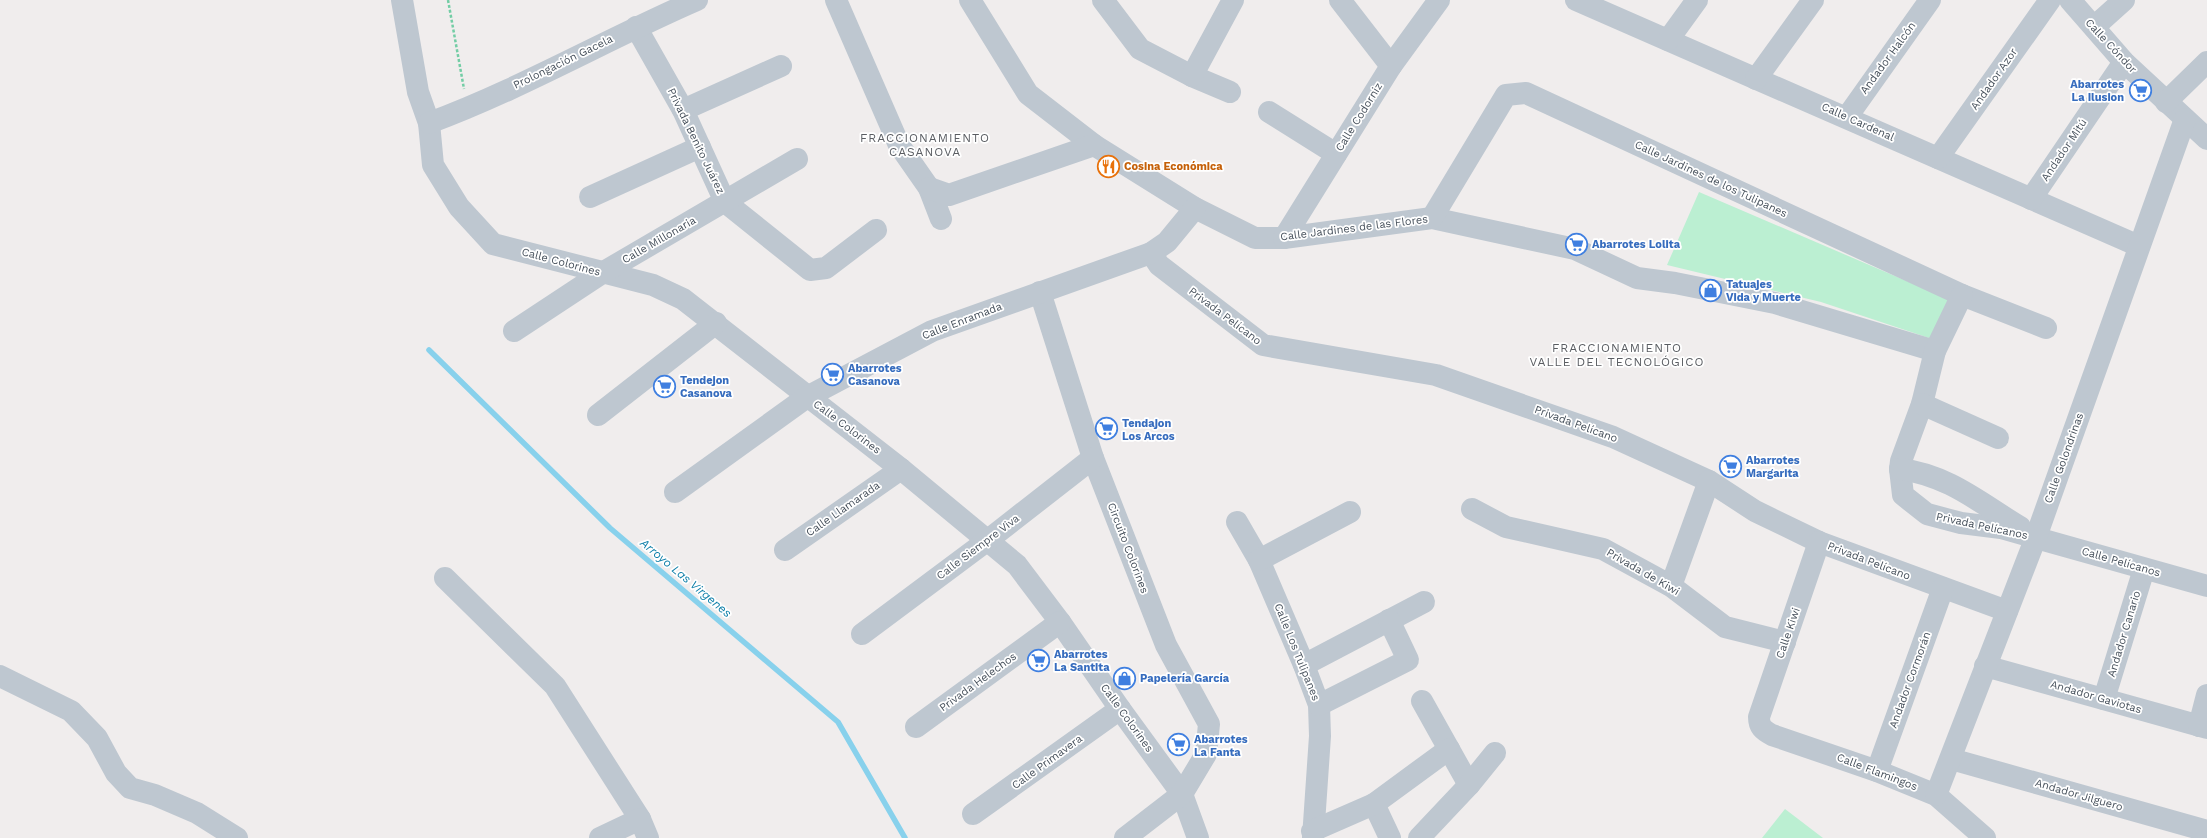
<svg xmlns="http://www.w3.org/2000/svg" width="2207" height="838" viewBox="0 0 2207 838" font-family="'Work Sans',sans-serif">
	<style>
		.green { fill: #bbefd2 }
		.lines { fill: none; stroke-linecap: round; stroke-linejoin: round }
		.stream { stroke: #88d1ec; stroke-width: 5.5 }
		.path { stroke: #73cda5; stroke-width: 2.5; stroke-dasharray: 3 2; stroke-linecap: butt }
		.minor { stroke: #bec7d0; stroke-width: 22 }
		.labels { text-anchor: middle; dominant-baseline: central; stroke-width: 3.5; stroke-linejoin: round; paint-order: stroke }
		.street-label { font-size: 11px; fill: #46505b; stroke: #fff }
		.shop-label { font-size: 11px; font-weight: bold; fill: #366cbe; stroke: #fff; text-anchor: start }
		.food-label { font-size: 11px; font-weight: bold; fill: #c56008; stroke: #fff; text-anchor: start }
		.neighbourhood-label { font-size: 12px; letter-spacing: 1px; fill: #5a5d62; stroke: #fff }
		.water-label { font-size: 12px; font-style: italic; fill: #0c7ea8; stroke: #fff }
	</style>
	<rect width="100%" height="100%" fill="#f0eded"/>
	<g class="green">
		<path d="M1699,192L1951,300L1932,339L1821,302L1667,265Z"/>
		<path d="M1785,809L1823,838H1762Z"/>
	</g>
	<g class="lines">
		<path class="stream" d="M429,350L610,528L838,722L905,838"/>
		<path class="path" d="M448,0L464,89"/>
		<g class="minor">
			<path d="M402,0L418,92L429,123L433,165L459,207L493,244L653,285L683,299L901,469L1017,565L1060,622L1120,709L1182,794L1198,838"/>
			<path d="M836,0L899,145L929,188L941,219"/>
			<path d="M970,0L1028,94L1094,145L1195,208L1255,238H1284L1432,218L1575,249L1637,278L1675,283L1775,303L1935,351"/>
			<path d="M1103,0L1140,49L1192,76L1230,92"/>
			<path d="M1340,0L1391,66"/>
			<path d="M1576,0L2139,246"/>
			<path d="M2070,0L2124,62L2207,139"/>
			<path d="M636,27L683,110L725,202L810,270L826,268L876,230"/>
			<path d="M2094,27L2124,0"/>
			<path d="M1668,40L1697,0"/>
			<path d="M1192,76L1233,0"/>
			<path d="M1756,79L1813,0"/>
			<path d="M2166,102L2207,62"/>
			<path d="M683,110L781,66"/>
			<path d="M1269,112L1336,154"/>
			<path d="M1847,117L1930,0"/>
			<path d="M429,123C521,89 607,39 697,0"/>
			<path d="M1938,158L2050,0"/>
			<path d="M929,188L949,195L1094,145"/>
			<path d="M590,197L700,147"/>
			<path d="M2031,199L2124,62"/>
			<path d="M1432,218L1506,95L1526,93L1962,295L2046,328"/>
			<path d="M1284,238L1391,66L1439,0"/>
			<path d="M1151,253L1159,265L1263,345L1436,375L1613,437L1709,481L1755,511L1819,542L2007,611"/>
			<path d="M1040,292L1093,458L1166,645L1209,724L1206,754L1182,794L1125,838"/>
			<path d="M1962,295L1935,351L1922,404L1901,461L1900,469L1903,495L1927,514L1961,523L2001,528L2207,586"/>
			<path d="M514,331L602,273L797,159"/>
			<path d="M1922,404L1998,438"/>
			<path d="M598,415L716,323"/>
			<path d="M1900,469C1948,475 1980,503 2020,527"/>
			<path d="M675,492L807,397L932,331L1151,253L1167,242L1195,208"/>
			<path d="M1472,509L1506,527L1603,549L1671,586L1725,627L1785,642"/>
			<path d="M1237,522L1259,560L1304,665L1319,705L1320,736L1313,838"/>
			<path d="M1819,542L1759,717C1759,727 1763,730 1772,735L1877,771L1936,795L1985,838"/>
			<path d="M785,550L901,469"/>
			<path d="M1259,560L1350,512"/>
			<path d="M445,578L555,686L640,819"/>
			<path d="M1671,586L1709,481"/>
			<path d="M862,634L988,540L1093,458"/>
			<path d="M1304,665L1424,602"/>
			<path d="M1985,666L2207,728"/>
			<path d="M0,676L71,711L97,738L116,773L130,788L155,795L197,813L237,838"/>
			<path d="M2104,699L2144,569"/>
			<path d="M1422,701L1469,785"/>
			<path d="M1319,705L1408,660L1389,620"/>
			<path d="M2199,726L2207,695"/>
			<path d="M916,727L1060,622"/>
			<path d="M1951,759L2207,831"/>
			<path d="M1877,771L1943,588"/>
			<path d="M1936,795L2036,537L2185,119"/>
			<path d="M1374,804L1390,838"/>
			<path d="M973,814L1120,709"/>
			<path d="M1312,831L1374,804L1449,749"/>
			<path d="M600,838L640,819L648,838"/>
			<path d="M1419,838L1469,785L1495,753"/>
		</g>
	</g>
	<defs>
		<symbol id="supermarket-ring" viewBox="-11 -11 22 22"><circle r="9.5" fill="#fff" stroke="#3f7fe0" stroke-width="1.5"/><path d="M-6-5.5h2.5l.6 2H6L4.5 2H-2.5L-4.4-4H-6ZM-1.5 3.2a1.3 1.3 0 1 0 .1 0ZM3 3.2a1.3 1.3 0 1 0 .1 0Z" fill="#3f7fe0"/></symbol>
		<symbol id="restaurant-ring" viewBox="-11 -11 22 22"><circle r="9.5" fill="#fff" stroke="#e8710a" stroke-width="1.5"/><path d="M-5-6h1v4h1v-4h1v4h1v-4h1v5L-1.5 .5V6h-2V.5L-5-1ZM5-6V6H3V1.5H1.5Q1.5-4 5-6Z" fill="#e8710a"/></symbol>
		<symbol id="shop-ring" viewBox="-11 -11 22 22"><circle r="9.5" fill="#fff" stroke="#3f7fe0" stroke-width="1.5"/><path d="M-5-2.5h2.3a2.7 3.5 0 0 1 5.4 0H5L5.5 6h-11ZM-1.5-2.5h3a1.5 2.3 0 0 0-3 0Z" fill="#3f7fe0"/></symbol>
	</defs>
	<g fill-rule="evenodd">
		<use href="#supermarket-ring" x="2128" y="78" width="25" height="25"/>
		<use href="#restaurant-ring" x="1096" y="154" width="25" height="25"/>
		<use href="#supermarket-ring" x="1564" y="232" width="25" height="25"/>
		<use href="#shop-ring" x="1698" y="278" width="25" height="25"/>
		<use href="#supermarket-ring" x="820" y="362" width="25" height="25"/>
		<use href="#supermarket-ring" x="652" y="374" width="25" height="25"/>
		<use href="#supermarket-ring" x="1094" y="416" width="25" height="25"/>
		<use href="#supermarket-ring" x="1718" y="454" width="25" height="25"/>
		<use href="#supermarket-ring" x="1026" y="648" width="25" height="25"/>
		<use href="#shop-ring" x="1112" y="666" width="25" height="25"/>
		<use href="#supermarket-ring" x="1166" y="732" width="25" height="25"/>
	</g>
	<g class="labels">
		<g class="street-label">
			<text transform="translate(2111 46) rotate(47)">Calle Cóndor</text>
			<text transform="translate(1888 58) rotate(-54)">Andador Halcón</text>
			<text transform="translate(563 62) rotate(-26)">Prolongación Gacela</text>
			<text transform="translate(1994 79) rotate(-55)">Andador Azor</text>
			<text transform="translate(1359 117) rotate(-58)">Calle Codorniz</text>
			<text transform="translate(1858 122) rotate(24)">Calle Cardenal</text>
			<text transform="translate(696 141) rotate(64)">Privada Benito Juárez</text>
			<text transform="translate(2064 150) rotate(-56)">Andador Mitú</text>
			<text transform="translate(1711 179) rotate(25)">Calle Jardines de los Tulipanes</text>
			<text transform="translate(1354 228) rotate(-7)">Calle Jardines de las Flores</text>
			<text transform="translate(659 240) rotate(-30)">Calle Millonaria</text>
			<text transform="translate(561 262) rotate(15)">Calle Colorines</text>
			<text transform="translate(1225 316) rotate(37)">Privada Pelícano</text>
			<text transform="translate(962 321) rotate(-21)">Calle Enramada</text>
			<text transform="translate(1576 424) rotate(20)">Privada Pelícano</text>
			<text transform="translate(847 427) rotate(37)">Calle Colorines</text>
			<text transform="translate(2064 458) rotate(-70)">Calle Golondrinas</text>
			<text transform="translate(843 509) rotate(-35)">Calle Llamarada</text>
			<text transform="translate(1982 526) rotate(12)">Privada Pelícanos</text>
			<text transform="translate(978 547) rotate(-37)">Calle Siempre Viva</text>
			<text transform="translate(1128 548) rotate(69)">Circuito Colorines</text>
			<text transform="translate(1869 561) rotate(21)">Privada Pelícano</text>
			<text transform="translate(2121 562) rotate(16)">Calle Pelícanos</text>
			<text transform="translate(1643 572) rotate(30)">Privada de Kiwi</text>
			<text transform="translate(1788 633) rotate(-71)">Calle Kiwi</text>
			<text transform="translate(2124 634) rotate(-73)">Andador Canario</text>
			<text transform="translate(1297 652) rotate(68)">Calle Los Tulipanes</text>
			<text transform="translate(1910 680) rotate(-70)">Andador Cormorán</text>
			<text transform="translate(978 682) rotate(-36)">Privada Helechos</text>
			<text transform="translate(2096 697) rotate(16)">Andador Gaviotas</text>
			<text transform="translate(1127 718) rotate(54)">Calle Colorines</text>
			<text transform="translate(1047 762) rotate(-36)">Calle Primavera</text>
			<text transform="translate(1877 772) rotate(21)">Calle Flamingos</text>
			<text transform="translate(2079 795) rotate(16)">Andador Jilguero</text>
		</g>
		<g class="shop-label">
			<text x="2124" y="84" text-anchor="end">Abarrotes<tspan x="2124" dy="13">La Ilusion</tspan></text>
			<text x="1592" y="244">Abarrotes Lolita</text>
			<text x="1726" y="284">Tatuajes<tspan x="1726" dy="13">Vida y Muerte</tspan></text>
			<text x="848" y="368">Abarrotes<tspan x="848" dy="13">Casanova</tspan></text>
			<text x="680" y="380">Tendejon<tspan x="680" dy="13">Casanova</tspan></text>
			<text x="1122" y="423">Tendajon<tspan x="1122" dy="13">Los Arcos</tspan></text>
			<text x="1746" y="460">Abarrotes<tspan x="1746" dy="13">Margarita</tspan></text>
			<text x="1054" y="654">Abarrotes<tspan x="1054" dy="13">La Santita</tspan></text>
			<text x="1140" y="678">Papelería García</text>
			<text x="1194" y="739">Abarrotes<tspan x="1194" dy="13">La Fanta</tspan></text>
		</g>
		<g class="food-label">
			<text x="1124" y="166">Cosina Económica</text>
		</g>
		<g class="neighbourhood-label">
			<text x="925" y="138">FRACCIONAMIENTO<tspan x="925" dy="14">CASANOVA</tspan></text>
			<text x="1617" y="348">FRACCIONAMIENTO<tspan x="1617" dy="14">VALLE DEL TECNOLÓGICO</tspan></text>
		</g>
		<g class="water-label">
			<text transform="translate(686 578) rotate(40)">Arroyo Las Virgenes</text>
		</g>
	</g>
</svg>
